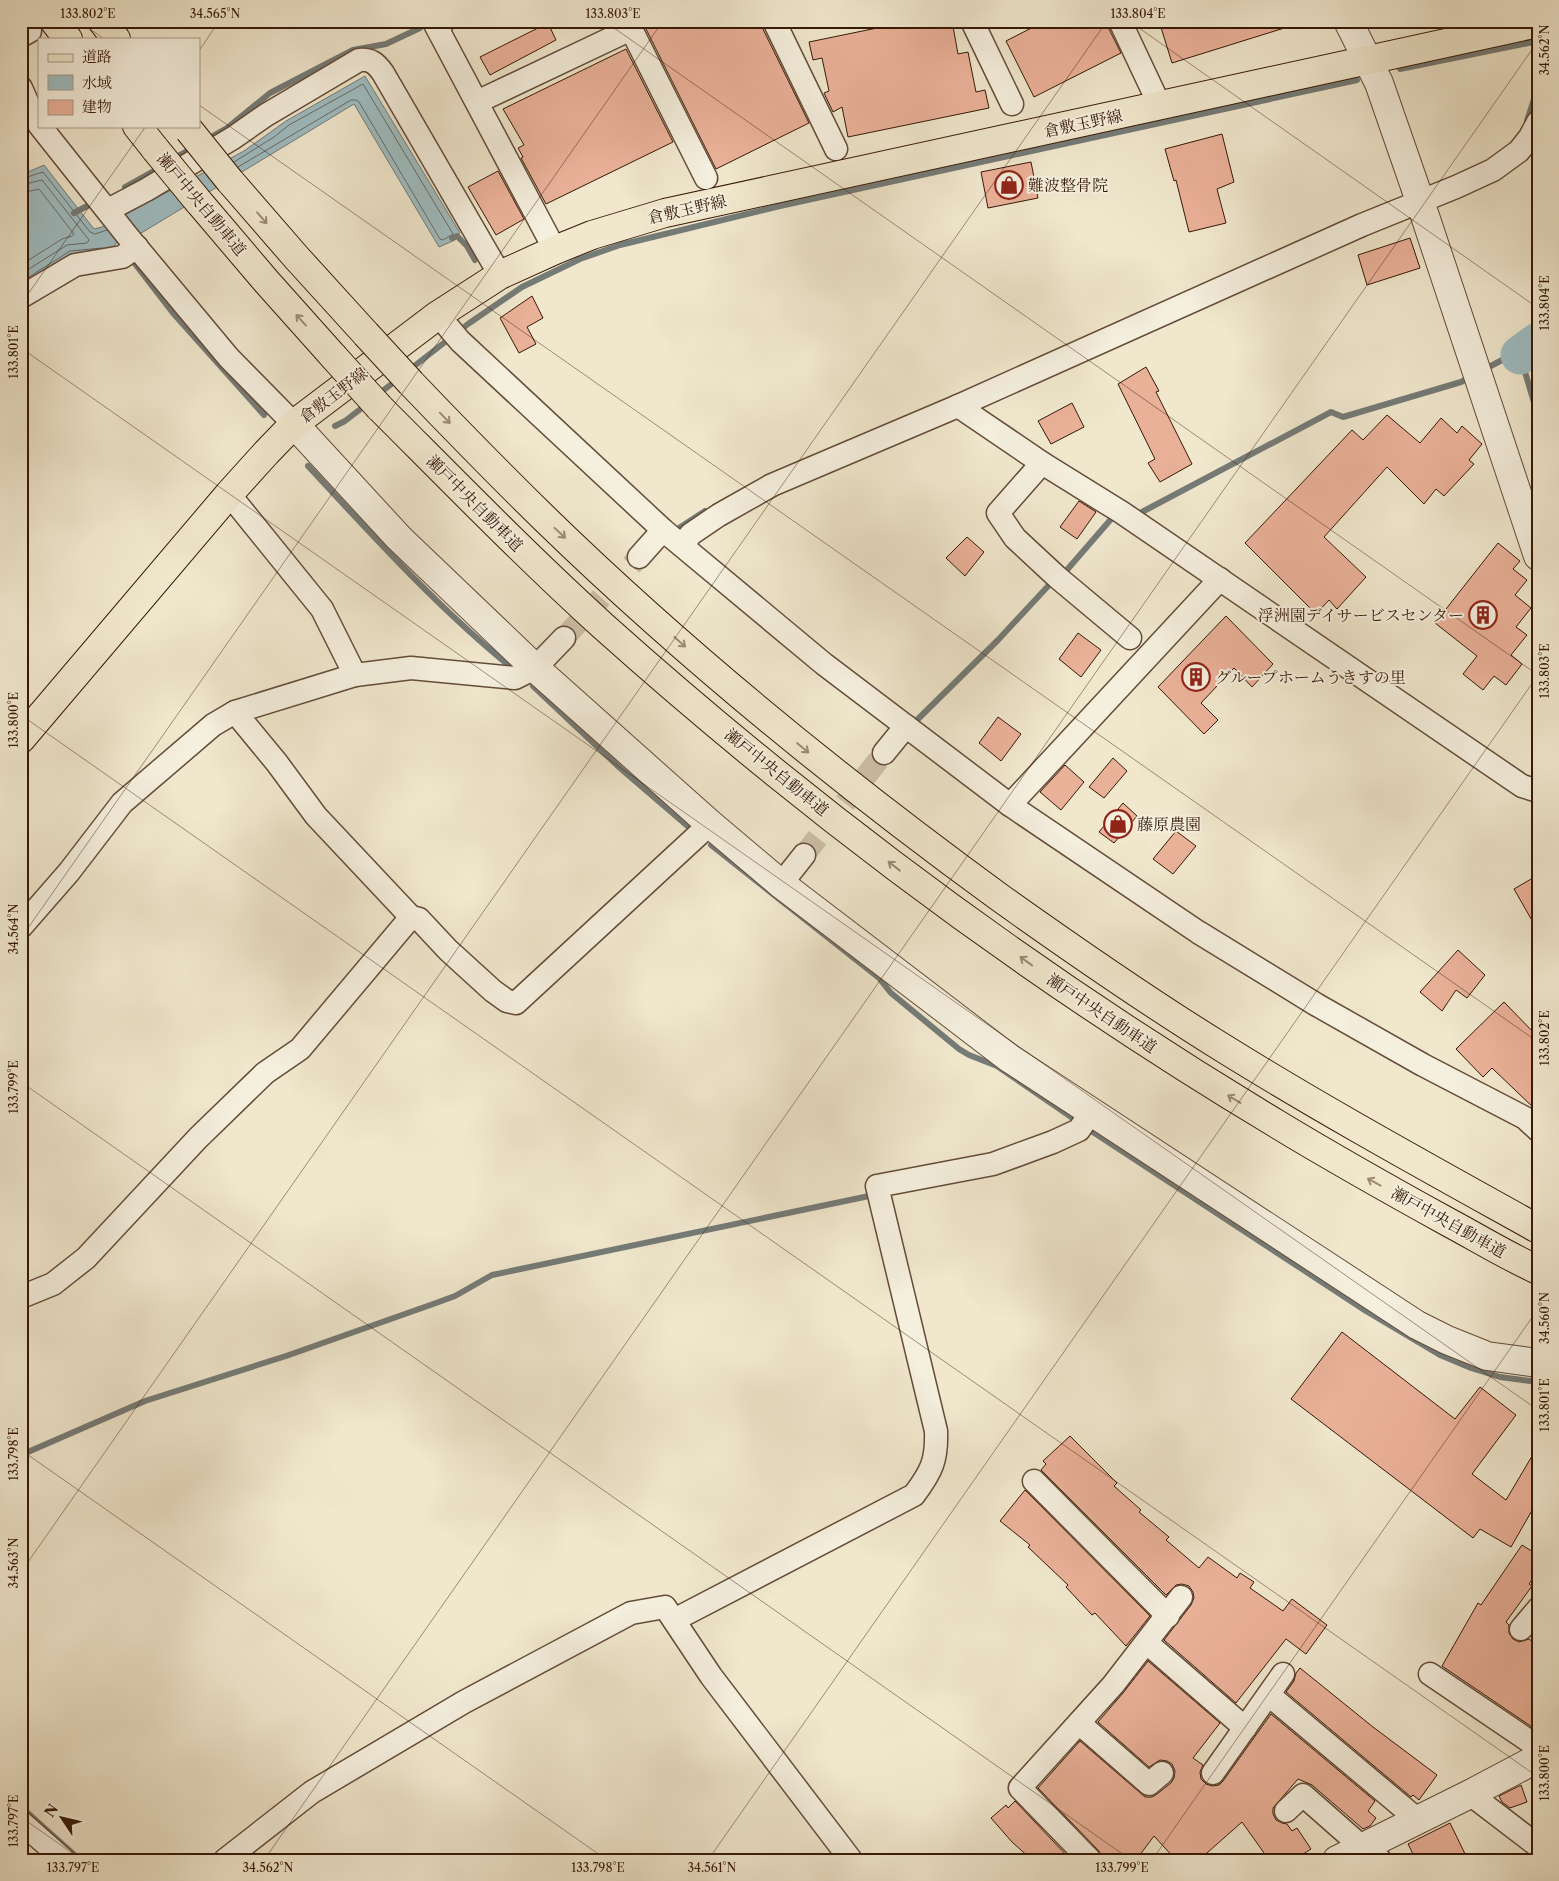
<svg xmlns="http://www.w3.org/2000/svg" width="1559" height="1881" viewBox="0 0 1559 1881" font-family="'Libre Caslon Text','Noto Serif JP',serif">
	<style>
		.water { fill: #9fbdc2; stroke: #757b77 }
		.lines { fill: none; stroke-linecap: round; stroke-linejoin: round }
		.shore { stroke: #6a6a64; stroke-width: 1 }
		.stream { stroke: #757b77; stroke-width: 6 }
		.river { stroke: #9fbdc2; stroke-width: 39 }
		.building { fill: #eab199; stroke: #361806 }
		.minor-tunnel { stroke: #cbbea5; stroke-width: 22; stroke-dasharray: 22 11; stroke-linecap: butt }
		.minor-casing { stroke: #644c38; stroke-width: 25 }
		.tertiary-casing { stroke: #644c38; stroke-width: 30 }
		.primary-casing { stroke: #361806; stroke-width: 30 }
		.motorway-casing { stroke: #361806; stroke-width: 30 }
		.minor { stroke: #f5efde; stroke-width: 22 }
		.tertiary { stroke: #f5efde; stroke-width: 28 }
		.primary { stroke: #f0e7cd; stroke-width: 28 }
		.motorway { stroke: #f0e7cd; stroke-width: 28 }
		.motorway-bridge-casing { stroke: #361806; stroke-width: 30; stroke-linecap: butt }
		.motorway-bridge { stroke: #f0e7cd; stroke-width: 28 }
		.oneway { stroke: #9c8a73 }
		.ticks { fill: none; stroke: #361806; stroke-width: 1; stroke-opacity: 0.45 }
		.labels { text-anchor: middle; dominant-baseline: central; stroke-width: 4; stroke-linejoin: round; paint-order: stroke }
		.street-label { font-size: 16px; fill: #361806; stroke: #f5efde }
		.poi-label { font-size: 16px; fill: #361806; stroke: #f5efde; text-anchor: start }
		.neatline { fill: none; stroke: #361806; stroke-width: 2 }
		.ticks-label { font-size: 12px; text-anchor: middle; fill: #361806 }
	</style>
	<rect width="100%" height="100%" fill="#f0e7cd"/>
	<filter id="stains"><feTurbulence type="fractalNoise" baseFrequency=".004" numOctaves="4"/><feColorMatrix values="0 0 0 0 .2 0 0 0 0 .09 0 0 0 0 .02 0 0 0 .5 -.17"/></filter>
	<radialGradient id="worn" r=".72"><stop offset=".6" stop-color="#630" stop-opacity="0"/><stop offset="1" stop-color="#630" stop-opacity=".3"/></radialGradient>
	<path class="water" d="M365,76L460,233L455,240L439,247L354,104L143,232L116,243L112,252L21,288V175L44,165L94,229L102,227L244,151L286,121Z"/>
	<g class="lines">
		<g class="shore">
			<path d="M234,162L274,137L289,125L363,84L453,234L443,240L440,239L359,102L356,100H351L238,167"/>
			<path d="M21,179L43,172L90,232L95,234L107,230"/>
			<path d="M21,185L42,180L89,240L87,243L67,245L21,274"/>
			<path d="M21,193L39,189L74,234L72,236L62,239L21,265"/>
			<path d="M21,282L70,251L102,248"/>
		</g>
		<g class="stream">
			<path d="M1400,69L1538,41"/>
			<path d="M1527,121L1538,87"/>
			<path d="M206,140L227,128L270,93L353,50L386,44L420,28"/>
			<path d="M171,160L195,147"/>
			<path d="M125,187L161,167"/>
			<path d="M74,213L89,205"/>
			<path d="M452,238L457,236L467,246L475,260"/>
			<path d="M129,256L173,313L264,415"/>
			<path d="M1483,370L1506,358L1520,355L1538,416"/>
			<path d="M408,371L468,324L522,287L580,259L620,245L780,206L1357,80"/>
			<path d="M376,396L398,379"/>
			<path d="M335,426L345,421L367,404"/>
			<path d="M308,466C373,536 438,608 512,668"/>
			<path d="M1142,512L1331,412L1343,417L1461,382L1472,376"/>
			<path d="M679,528L705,511"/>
			<path d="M1066,571L1112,518H1117"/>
			<path d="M533,686L620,768L691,829"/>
			<path d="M916,721L998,640L1050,584"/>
			<path d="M711,845L879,978L891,993L959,1049L969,1055L997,1066L1093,1132L1366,1311L1440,1355L1471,1368L1500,1377L1538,1382"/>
			<path d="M21,1455L145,1401L286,1356L436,1303L455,1296L492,1275L869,1196"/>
			<path d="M21,1807L80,1860"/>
		</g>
		<path class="river" d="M1520,355L1538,342"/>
	</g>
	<g class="building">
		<path d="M642,21H759L809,123L716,169Z"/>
		<path d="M911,21H952L958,54L968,52L976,92L985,90L989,108L848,137L842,107L833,112L824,93L829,91L822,58L813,60L809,42Z"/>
		<path d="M1045,21H1105L1121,53L1034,97L1006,41Z"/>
		<path d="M1159,21H1293L1294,25L1172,63Z"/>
		<path d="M548,23L556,40L490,75L480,57Z"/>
		<path d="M626,49L673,142L546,204L521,158L523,157L518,148L524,145L503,109Z"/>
		<path d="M1222,134L1234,182L1217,189L1226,223L1189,232L1176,180L1174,181L1165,149Z"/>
		<path d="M1031,162L1038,198L988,208L981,172Z"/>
		<path d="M498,171L524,219L496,235L468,187Z"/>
		<path d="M1410,238L1420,268L1367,285L1358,255Z"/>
		<path d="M532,296L543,318L527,327L536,344L519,353L500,318Z"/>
		<path d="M1146,367L1159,391L1156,392L1192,464L1160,482L1148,463L1155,459L1118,384Z"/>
		<path d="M1072,403L1084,427L1051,444L1038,421Z"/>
		<path d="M1387,415L1420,443L1441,418L1457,433L1462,426L1482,444L1469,460L1474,464L1444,496L1436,489L1424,504L1387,467L1324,537L1366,577L1337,609L1329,600L1316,614L1245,543L1352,430L1363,440Z"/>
		<path d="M1079,501L1096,512L1077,539L1060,527Z"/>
		<path d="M967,537L984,552L965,576L946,558Z"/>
		<path d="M1498,543L1520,561L1513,569L1527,580L1515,595L1531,608L1516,627L1527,635L1511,655L1522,664L1506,685L1494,676L1483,690L1463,674L1477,656L1435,623Z"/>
		<path d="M1226,616L1273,664L1252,687L1234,668L1201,703L1218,720L1204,734L1158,687Z"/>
		<path d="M1078,633L1101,650L1081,677L1059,659Z"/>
		<path d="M998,717L1021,734L1001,761L979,743Z"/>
		<path d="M1113,758L1127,771L1104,798L1089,787Z"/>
		<path d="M1065,765L1084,782L1061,810L1040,792Z"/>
		<path d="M1123,803L1137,816L1114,843L1099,832Z"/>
		<path d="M1176,831L1196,846L1173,874L1153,859Z"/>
		<path d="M1538,875V931L1514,889Z"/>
		<path d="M1458,950L1485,975L1467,998L1456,990L1442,1011L1420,992Z"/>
		<path d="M1504,1002L1538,1037V1112L1492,1068L1483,1077L1456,1049Z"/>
		<path d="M1342,1332L1455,1419L1480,1387L1516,1415L1472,1474L1506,1500L1538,1446V1500L1511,1547L1480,1529L1473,1538L1291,1399Z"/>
		<path d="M1070,1436L1117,1483L1114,1486L1141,1510L1139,1512L1169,1537L1166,1540L1199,1568L1208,1557L1237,1578L1240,1573L1254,1582L1250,1588L1283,1611L1292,1599L1327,1625L1306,1654L1286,1639L1236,1703L1164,1640L1191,1605L1194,1598L1193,1592L1189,1586L1182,1584L1176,1585L1166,1595L1041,1470L1046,1464L1043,1461Z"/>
		<path d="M1025,1490L1150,1616L1126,1646L1095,1613L1092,1615L1066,1587L1068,1585L1028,1547L1030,1545L1000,1521Z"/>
		<path d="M1522,1545L1538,1555V1571L1529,1584L1532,1586L1506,1622L1509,1625V1633L1513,1639L1519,1642L1529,1639L1538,1646V1731L1442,1666L1478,1603L1481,1605Z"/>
		<path d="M1148,1661L1220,1723L1193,1758L1203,1765L1200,1772L1201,1779L1206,1784L1212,1786L1219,1785L1223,1781L1271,1714L1375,1801L1368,1811L1376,1818L1370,1826L1363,1829L1312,1785L1298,1779L1273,1808V1814L1276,1820L1282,1823L1287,1824L1292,1831L1297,1828L1311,1849L1294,1860H1269L1242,1822L1199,1860H1176L1154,1836L1136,1860H1103L1099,1851L1038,1788L1080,1741L1145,1797H1152L1157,1794L1171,1783L1174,1778L1175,1771L1172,1764L1167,1761L1160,1760L1149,1767L1098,1722L1123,1693Z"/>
		<path d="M1300,1668L1373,1727L1437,1775L1419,1800L1413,1795L1411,1797L1286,1692L1294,1681L1296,1673Z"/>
		<path d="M1521,1785L1527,1802L1510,1808L1502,1802L1499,1796Z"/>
		<path d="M1015,1801L1071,1860H1032L1012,1842L991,1818L1006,1805L1008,1808Z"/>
		<path d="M1450,1823L1468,1860H1416L1408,1844Z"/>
	</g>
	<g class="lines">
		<g class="minor-tunnel">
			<path d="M564,638L639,557"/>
			<path d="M804,855L884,753"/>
		</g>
		<defs>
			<g id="minor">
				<path d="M444,21L435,24L555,250"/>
				<path d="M627,21L706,178"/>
				<path d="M774,21L836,149"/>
				<path d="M972,21L1012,104"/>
				<path d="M1120,21L1160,106"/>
				<path d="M21,36L30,31"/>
				<path d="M21,88L32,113L39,124"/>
				<path d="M477,102L631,29"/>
				<path d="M40,126L129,238L229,358L294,424"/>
				<path d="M108,210L146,190L233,138L266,115L359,60C371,59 376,63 383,73L500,275"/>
				<path d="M21,297L75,265L122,257L137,247"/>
				<path d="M438,315L460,341L663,530L824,664L1010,805L1198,932L1317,1005L1423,1065L1525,1118L1538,1130"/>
				<path d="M958,406L1042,463L1121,512L1522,786L1538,791"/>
				<path d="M1042,463L998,513L1015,538L1057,577L1130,638"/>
				<path d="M229,494L322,609L355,675"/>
				<path d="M682,545L691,534L719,515L772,485L958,406L1362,225L1456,187L1493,170L1519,151L1530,137L1538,122"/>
				<path d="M639,557L663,530"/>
				<path d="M884,753L906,726"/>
				<path d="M1010,805L1220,579"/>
				<path d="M781,884L804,855"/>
				<path d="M411,917L419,919L448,950L493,991L507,1001L516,1003L710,824"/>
				<path d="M21,927L69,872L122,803L213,725L235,712L355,675L411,668L515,678L535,668L564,638"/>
				<path d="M21,1297L53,1284L86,1258L198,1138L265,1073L300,1049L411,917L316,816L277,763L235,712"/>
				<path d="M1034,1481L1168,1616"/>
				<path d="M674,1620L914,1495C932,1471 937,1460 936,1431L877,1186L993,1164L1053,1142L1079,1130L1091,1112"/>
				<path d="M1521,1629L1538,1609"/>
				<path d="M1147,1643L1245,1728"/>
				<path d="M1430,1674L1538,1747"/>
				<path d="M1269,1695L1418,1820"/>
				<path d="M1079,1723L1149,1784L1162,1773"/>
				<path d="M1213,1773L1283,1674"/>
				<path d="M1470,1794L1538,1846"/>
				<path d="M1286,1811L1303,1795L1362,1847L1380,1860"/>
				<path d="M21,1822L64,1860"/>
				<path d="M225,1860L312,1792L464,1702L631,1613L665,1607L711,1676L851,1860"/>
				<path d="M1090,1860L1020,1788L1113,1685L1181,1597"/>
			</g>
			<g id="tertiary">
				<path d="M1348,21L1379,83L1420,201L1538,556"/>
				<path d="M294,424L399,538L535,668L710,824L781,884L1009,1058L1417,1325L1447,1340L1487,1356L1538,1363"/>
				<path d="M1337,1860L1470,1794L1538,1758"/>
			</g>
			<path id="primary" d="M21,739L229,494L266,453L294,424L438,315L500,275L555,250L592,235L665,213L1538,23"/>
			<g id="motorway">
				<path d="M54,21L68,39"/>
				<path d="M102,21L116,39"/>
				<path d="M137,126L156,150"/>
				<path d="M230,181L296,257L366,334"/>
				<path d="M198,201L266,281L333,356"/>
				<path d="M411,383C455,429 500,475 546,520C687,657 840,781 999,897C1072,949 1147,1001 1223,1048C1326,1112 1432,1170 1538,1229"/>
				<path d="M379,407C453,481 526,556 603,626C812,813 1037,980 1277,1124C1333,1158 1390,1190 1448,1222C1478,1238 1507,1256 1538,1270"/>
			</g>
		</defs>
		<use href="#minor" class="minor-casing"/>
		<use href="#tertiary" class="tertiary-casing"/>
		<use href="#primary" class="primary-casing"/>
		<use href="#motorway" class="motorway-casing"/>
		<use href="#minor" class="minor"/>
		<use href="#tertiary" class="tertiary"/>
		<use href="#primary" class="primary"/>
		<use href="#motorway" class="motorway"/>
		<defs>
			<g id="motorway-bridge">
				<path d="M189,130L230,181"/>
				<path d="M156,150L198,201"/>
				<path d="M366,334L411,383"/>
				<path d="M333,356L379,407"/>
			</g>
		</defs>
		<use href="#motorway-bridge" class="motorway-bridge-casing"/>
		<use href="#motorway-bridge" class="motorway-bridge"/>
	</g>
	<defs><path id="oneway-shaft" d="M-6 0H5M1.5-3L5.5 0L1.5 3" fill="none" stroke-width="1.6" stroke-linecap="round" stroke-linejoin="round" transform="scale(1.25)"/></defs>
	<g class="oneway">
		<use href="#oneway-shaft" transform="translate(262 218) rotate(49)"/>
		<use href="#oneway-shaft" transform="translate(301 320) rotate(-132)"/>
		<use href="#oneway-shaft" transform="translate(445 418) rotate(46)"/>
		<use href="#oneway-shaft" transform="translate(560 533) rotate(43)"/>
		<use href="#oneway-shaft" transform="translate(680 642) rotate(42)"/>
		<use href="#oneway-shaft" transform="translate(803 748) rotate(40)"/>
		<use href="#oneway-shaft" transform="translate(894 866) rotate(-142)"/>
		<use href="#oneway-shaft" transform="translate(1026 961) rotate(-144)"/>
		<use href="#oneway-shaft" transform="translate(1234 1099) rotate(-149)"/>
		<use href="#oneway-shaft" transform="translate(1374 1182) rotate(-151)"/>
	</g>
	<path class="ticks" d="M79,21L104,39M604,21L1538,675M1129,21L1538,308M199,51L219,21M199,105L1538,1042M21,304L146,126M21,348L1538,1410M21,715L1538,1777M21,938L663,21M21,1082L1131,1860M21,1450L607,1860M21,1572L1107,21M21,1817L82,1860M264,1860L1538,41M708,1860L1538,675M1152,1860L1538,1309"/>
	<defs>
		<symbol id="shop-ring" viewBox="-11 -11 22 22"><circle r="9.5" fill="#f5efde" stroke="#8f2418" stroke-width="1.5"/><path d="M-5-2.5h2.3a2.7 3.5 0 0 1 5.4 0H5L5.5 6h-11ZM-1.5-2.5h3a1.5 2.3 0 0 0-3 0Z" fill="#8f2418"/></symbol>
		<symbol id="building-ring" viewBox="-11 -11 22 22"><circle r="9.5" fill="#f5efde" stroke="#8f2418" stroke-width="1.5"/><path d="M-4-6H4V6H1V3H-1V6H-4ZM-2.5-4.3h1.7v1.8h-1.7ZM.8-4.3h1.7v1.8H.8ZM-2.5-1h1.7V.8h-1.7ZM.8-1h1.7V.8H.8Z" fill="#8f2418"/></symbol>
	</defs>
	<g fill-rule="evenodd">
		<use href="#shop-ring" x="993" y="169" width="32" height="32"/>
		<use href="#building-ring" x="1467" y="599" width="32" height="32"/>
		<use href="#building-ring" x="1180" y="661" width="32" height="32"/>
		<use href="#shop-ring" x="1102" y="808" width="32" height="32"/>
	</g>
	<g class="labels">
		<g class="street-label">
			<text transform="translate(1083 123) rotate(-12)">倉敷玉野線</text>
			<text transform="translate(202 204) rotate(50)">瀬戸中央自動車道</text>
			<text transform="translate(687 209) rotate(-13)">倉敷玉野線</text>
			<text transform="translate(333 395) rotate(-37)">倉敷玉野線</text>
			<text transform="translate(475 503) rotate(45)">瀬戸中央自動車道</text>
			<text transform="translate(777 772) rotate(39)">瀬戸中央自動車道</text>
			<text transform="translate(1102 1013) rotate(34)">瀬戸中央自動車道</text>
			<text transform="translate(1449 1222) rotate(29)">瀬戸中央自動車道</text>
		</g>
		<g class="poi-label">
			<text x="1028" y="185">難波整骨院</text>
			<text x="1464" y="615" text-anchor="end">浮洲園デイサービスセンター</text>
			<text x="1215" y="677">グループホームうきすの里</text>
			<text x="1137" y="824">藤原農園</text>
		</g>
	</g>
	<rect width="1559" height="1881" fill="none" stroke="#f0e7cd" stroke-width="55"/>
	<rect x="38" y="38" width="162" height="90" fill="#f5efde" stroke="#a99988"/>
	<rect x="48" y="54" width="25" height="8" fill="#f0e7cd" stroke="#a99988"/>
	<text x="82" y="62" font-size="15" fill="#361806">道路</text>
	<rect x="48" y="75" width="25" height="15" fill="#9fbdc2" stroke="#a99988"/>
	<text x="82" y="88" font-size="15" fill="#361806">水域</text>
	<rect x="48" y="100" width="25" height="15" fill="#eab199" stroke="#a99988"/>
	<text x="82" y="112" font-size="15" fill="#361806">建物</text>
	<g transform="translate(62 1818) rotate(305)" stroke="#f5efde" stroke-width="4" paint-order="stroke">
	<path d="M0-4L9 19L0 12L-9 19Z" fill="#361806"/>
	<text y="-8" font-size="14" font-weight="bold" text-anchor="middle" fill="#361806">N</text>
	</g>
	<rect x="28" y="28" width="1504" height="1826" class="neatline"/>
	<g class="ticks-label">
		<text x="88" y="18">133.802°E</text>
		<text x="215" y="18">34.565°N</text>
		<text x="613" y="18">133.803°E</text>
		<text x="1138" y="18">133.804°E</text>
		<text transform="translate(1545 50) rotate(-90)" y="4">34.562°N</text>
		<text transform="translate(1545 303) rotate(-90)" y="4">133.804°E</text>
		<text transform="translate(14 352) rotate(-90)" y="4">133.801°E</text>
		<text transform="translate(1545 671) rotate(-90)" y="4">133.803°E</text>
		<text transform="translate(14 720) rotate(-90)" y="4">133.800°E</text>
		<text transform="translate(14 929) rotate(-90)" y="4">34.564°N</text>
		<text transform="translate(1545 1038) rotate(-90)" y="4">133.802°E</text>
		<text transform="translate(14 1087) rotate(-90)" y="4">133.799°E</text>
		<text transform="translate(1545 1318) rotate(-90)" y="4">34.560°N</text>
		<text transform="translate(1545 1405) rotate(-90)" y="4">133.801°E</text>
		<text transform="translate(14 1454) rotate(-90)" y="4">133.798°E</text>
		<text transform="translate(14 1563) rotate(-90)" y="4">34.563°N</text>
		<text transform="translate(1545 1773) rotate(-90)" y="4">133.800°E</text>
		<text transform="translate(14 1821) rotate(-90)" y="4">133.797°E</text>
		<text x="73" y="1872">133.797°E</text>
		<text x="268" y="1872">34.562°N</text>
		<text x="598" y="1872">133.798°E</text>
		<text x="712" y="1872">34.561°N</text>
		<text x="1122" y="1872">133.799°E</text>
	</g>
	<rect width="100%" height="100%" filter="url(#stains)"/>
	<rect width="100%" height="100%" fill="url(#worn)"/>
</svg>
